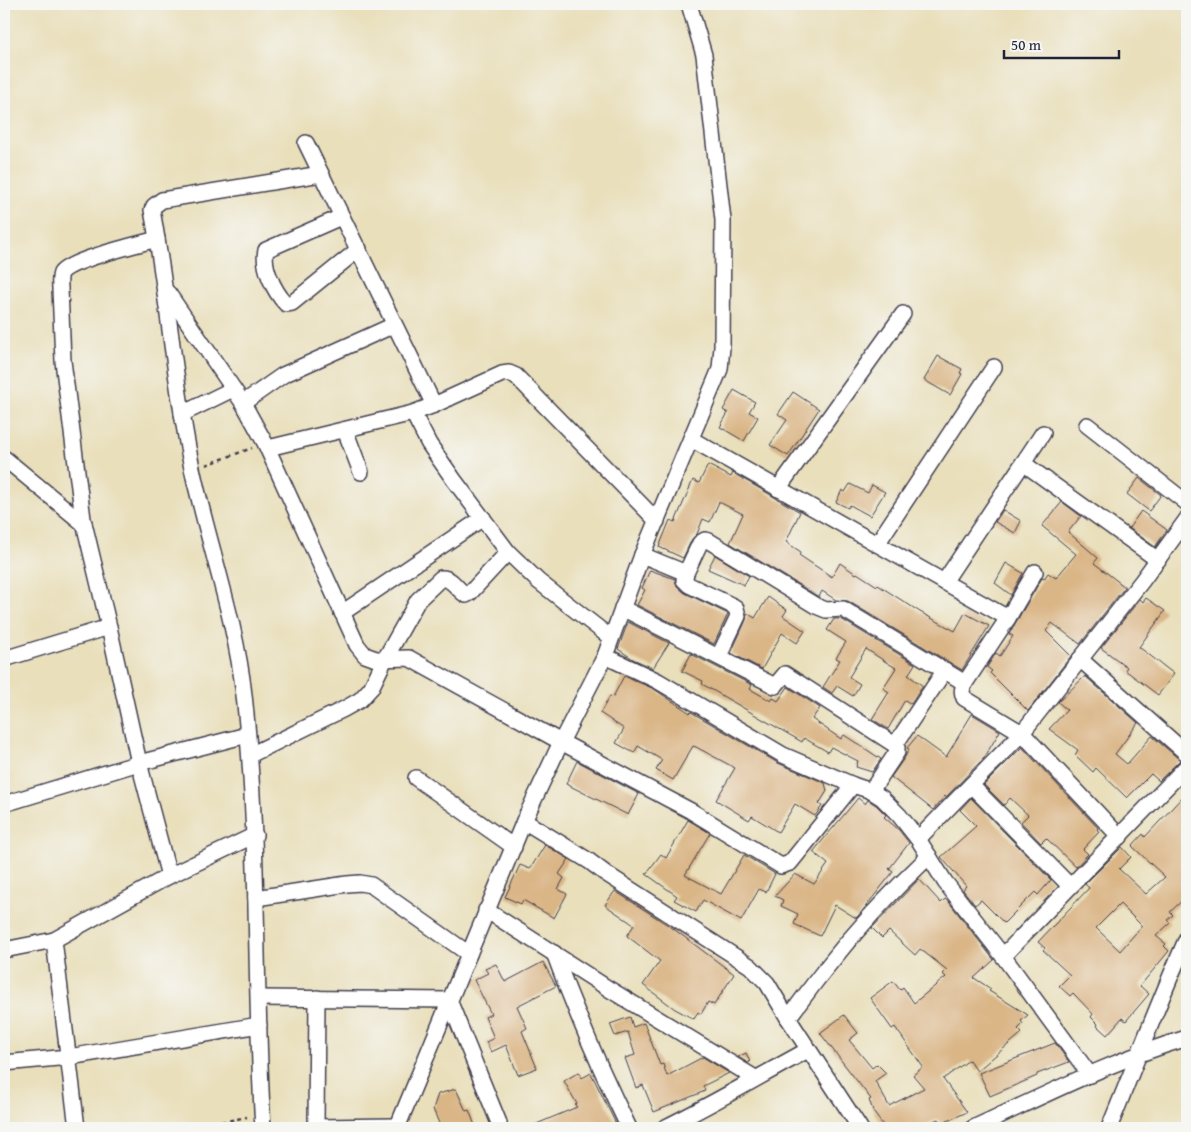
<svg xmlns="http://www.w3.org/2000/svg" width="1191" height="1132" viewBox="0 0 1191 1132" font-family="'Gentium Book Plus',serif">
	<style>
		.building { fill: #dab586; fill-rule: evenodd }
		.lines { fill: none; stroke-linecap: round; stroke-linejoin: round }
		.minor-casing { stroke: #403e4e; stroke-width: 18 }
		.path { stroke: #403e4e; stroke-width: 2.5; stroke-dasharray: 4 4; stroke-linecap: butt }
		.minor { stroke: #fff; stroke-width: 15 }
	</style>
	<rect width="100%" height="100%" fill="#f6f6f2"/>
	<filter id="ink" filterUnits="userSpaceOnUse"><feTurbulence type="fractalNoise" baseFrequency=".02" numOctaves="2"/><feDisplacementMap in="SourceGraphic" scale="10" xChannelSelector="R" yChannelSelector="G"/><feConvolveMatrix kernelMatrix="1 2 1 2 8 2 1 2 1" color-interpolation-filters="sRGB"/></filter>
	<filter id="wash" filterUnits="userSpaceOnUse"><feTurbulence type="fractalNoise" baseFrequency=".0096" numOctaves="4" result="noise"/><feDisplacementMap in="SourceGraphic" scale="20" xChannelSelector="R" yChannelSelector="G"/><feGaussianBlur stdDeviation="1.12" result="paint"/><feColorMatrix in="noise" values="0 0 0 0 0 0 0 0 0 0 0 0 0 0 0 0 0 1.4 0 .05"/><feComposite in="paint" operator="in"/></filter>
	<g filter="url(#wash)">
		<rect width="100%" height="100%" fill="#e9dfbb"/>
		<g id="blocks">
			<g class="building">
				<path d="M938,356L962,369L960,373L962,374L950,395L924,380Z"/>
				<path d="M734,390L755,402L749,412L758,417L744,441L720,427L728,413L723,410Z"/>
				<path d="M793,392L819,409L788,456L770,445L787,420L778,414Z"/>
				<path d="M708,465L731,477L733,473L800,512L786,542L801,552L799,555L832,577L840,563L856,574L857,573L877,586L878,585L920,612L955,631L965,613L989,626L962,670L848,601L836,600L822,591L819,597L730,543L743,514L719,502L710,522L703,519L697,534L692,539L683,558L659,547L670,520L675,522L693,480L699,483Z"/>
				<path d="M1139,478L1161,495L1149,511L1127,494Z"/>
				<path d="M850,484L868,493L872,485L885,492L870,516L850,505L848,508L836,502L842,490L845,492Z"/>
				<path d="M1062,502L1081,516L1068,532L1098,558L1094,563L1125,587L1080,644L1052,623L1046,631L1071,656L1028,711L990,673L992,671L987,667L996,653L1000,656L1013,636L1009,634L1042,578L1044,579L1048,573L1056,578L1076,554L1042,526Z"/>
				<path d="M1003,510L1021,521L1015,533L995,522Z"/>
				<path d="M1141,511L1167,530L1155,547L1129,528Z"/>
				<path d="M715,555L749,576L744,585L708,569Z"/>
				<path d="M1006,563L1023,573L1011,595L995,583Z"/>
				<path d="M650,570L675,579L677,586L685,593L728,614L714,644L637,605L645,590L642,588Z"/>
				<path d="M768,597L787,610L783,616L805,631L797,643L782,633L762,669L731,653L746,620L747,613L755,618Z"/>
				<path d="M1146,598L1165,611L1139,647L1174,674L1158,695L1125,670L1127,667L1101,648L1140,599L1143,602Z"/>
				<path d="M834,619H841L915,664L908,675L923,686L911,704L905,700L888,729L872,719L889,692L883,688L896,668L886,662L866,649L849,677L860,684L853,696L837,686L832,693L823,687L840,660L836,658L846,642L827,630Z"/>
				<path d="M628,622L669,643L653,668L633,659L618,649Z"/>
				<path d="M691,654L752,685L750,689L771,701L773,698L778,701L788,687L820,708L812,719L841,739L844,735L881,759L872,772L856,767L858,761L831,747L828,752L804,738L802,742L702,684L703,681L682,671Z"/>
				<path d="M624,676L654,689L690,713L691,712L778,763L825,783L827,791L819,804L822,806L815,816L795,804L778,832L752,816L749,820L716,800L735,768L696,747L693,746L673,780L656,770L662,760L638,746L634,753L616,743L624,729L600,713L610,696L613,697Z"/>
				<path d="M1085,676L1138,723L1115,754L1127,764L1152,736L1180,760L1159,781L1151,774L1127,798L1096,768L1093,772L1075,755L1078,750L1049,729L1067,710L1058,702Z"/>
				<path d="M972,714L1000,731L984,758L946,797L945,796L933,810L891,777L905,757L909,749L907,748L917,736L946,757Z"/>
				<path d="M1022,747L1098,828L1097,829L1099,832L1083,849L1088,854L1076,867L1046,838L1041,843L1021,822L1028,815L1010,798L1004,805L984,785Z"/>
				<path d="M577,761L639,794L628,815L566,784Z"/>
				<path d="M1187,792V896L1170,912L1173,915L1167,920L1170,923L1156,936L1166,944L1164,946L1169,951L1140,986L1149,994L1126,1021L1122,1018L1107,1035L1097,1026L1098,1024L1091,1017L1093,1014L1073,993L1070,996L1059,986L1070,975L1043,950L1045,948L1038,942L1089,888L1085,884L1122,847L1131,857L1119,869L1146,894L1165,877L1132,846L1143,834L1145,837ZM1120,904L1142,926L1120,951L1096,928Z"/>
				<path d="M858,798L865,804L868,800L876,805L886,815L884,817L899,830L909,843L889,869L893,872L859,915L856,918L835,905L820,936L794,924L798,914L781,906L783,900L775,896L795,874L814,884L828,864L813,852Z"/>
				<path d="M971,798L1051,880L1038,895L1035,892L1004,923L981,900L975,905L963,890L966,886L941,857L976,826L960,810Z"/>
				<path d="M688,820L710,833L685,875L721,894L744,855L775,874L766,892L759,889L741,921L703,900L696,912L674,900L677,896L646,874L661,854L666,858Z"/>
				<path d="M545,845L569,859L559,874L564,878L558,889L567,894L554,918L523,900L521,904L505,897L520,865L530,869Z"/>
				<path d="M919,879L941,903L945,899L949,902L994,960L974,978L991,989L989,991L1028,1015L1021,1021L1023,1024L1018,1029L1022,1033L977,1071L969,1060L943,1079L967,1112L941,1124L938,1119L918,1128H885L874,1113L869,1100L871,1099L820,1033L844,1015L858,1033L849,1040L872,1068L877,1064L886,1073L875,1081L889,1106L924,1088L913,1075L923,1067L895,1027L892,1029L870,998L893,981L900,990L903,987L914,1003L946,977L943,974L947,970L920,949L915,955L889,931L882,938L872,928Z"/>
				<path d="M615,891L671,927L734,974L714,1005L708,1002L701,1014L698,1012L694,1019L675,1009L643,985L660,961L627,936L634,925L605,905Z"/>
				<path d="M543,962L556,986L517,1006L527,1028L522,1031L537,1068L518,1075L506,1045L491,1052L486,1042L494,1038L485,1017L491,1014L474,980L488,973L485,969L496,964L505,982Z"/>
				<path d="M630,1017L633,1027L644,1023L660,1065L663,1064L667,1076L703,1057L729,1073L703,1086L705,1091L654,1112L643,1085L636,1088L625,1058L635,1055L628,1032L615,1036L610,1024Z"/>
				<path d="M1055,1043L1069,1062L1037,1074V1076L990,1096L979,1073Z"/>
				<path d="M746,1053L750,1062L748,1063L738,1057Z"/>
				<path d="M579,1072L582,1078L591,1073L618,1128H527L577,1107L575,1105L577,1104L564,1081Z"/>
				<path d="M456,1089L466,1111L469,1110L476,1128H441L433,1109L438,1094Z"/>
			</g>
		</g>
	</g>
	<g filter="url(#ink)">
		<use href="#blocks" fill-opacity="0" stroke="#403e4e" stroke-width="1"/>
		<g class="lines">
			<defs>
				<g id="minor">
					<path d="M306,143L434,405L502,374L509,373L516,376L657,521"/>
					<path d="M341,217L266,250C262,267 274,291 286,304L292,303L359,249"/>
					<path d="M157,239C139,244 70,260 61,273C59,278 60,284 60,289L63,361L83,519L109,627L139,763L169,876"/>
					<path d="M168,293L243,403L265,443L357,645L365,655L376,659L409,658L416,662L561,742L691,811L781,866L790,863L853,785"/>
					<path d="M243,403L283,375L394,325"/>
					<path d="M413,413L429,444L454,480L508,552L538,581L611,638"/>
					<path d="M182,414L233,389"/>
					<path d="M1087,425L1187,503"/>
					<path d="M345,430L361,472"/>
					<path d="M691,439L1008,618"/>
					<path d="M268,448L413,413L434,405"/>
					<path d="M4,458L84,524"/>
					<path d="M1023,463L1158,560"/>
					<path d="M778,489L903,314"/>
					<path d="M877,544L994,367"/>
					<path d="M642,555L686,573L700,543L705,540L709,541L816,606L826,610L843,609L965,683"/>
					<path d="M1035,572L1008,618L965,683C962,688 961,692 964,698L1022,733L1120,837"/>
					<path d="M686,573L684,580L689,585L733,606L736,608L738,616L719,656"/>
					<path d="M944,582L1043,433"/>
					<path d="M622,608L775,686L785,674L895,745L897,747V752L871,791"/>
					<path d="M342,613L483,518"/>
					<path d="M605,656L658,681L783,755L853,785L871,791L882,798L899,815L918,839L945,882L1003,956L1090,1075"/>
					<path d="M4,659L109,627"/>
					<path d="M1080,659L1187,754"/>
					<path d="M895,745L945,670"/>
					<path d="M250,755L344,709L360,700L371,688L385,659L418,600L441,578C452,577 457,590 466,595L470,593L508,552"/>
					<path d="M416,778L514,847"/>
					<path d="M971,785L1070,886"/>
					<path d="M4,804L139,763L247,735"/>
					<path d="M524,821L589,861L605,873L750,966L767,983L788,1018"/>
					<path d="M918,839L1022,733L1142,581L1187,519"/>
					<path d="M256,898L347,884L360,883L371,885L469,954"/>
					<path d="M486,910L609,989L755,1078"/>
					<path d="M54,940L77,1128"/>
					<path d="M4,950L54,940L169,876L255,835"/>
					<path d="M554,953C576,1013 601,1071 629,1128"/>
					<path d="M1003,956L1187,766"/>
					<path d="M259,998L449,1000L499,1123V1128"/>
					<path d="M4,1063L69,1057L259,1025"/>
					<path d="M316,1127L317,998"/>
					<path d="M263,1128C254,984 260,839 244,695C236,620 208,543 192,468C174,383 168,296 152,210L154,206L162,200L321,174"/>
					<path d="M316,1128V1127L397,1126"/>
					<path d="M397,1128L524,821L561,742L605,656L642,555L720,369L722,347L723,220L704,55L689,4"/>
					<path d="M664,1128C713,1104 760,1076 808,1050"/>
					<path d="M860,1128L788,1018C800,1003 811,987 823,972C855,931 891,892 929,856"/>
					<path d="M973,1128C1043,1096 1113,1060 1187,1038"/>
					<path d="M1109,1128C1135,1065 1159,1001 1187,938"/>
				</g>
			</defs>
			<use href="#minor" class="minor-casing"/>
			<g class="path">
				<path d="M206,465L252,448"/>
				<path d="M190,1128L247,1117"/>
			</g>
			<use href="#minor" class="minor"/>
		</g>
	</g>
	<rect width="1191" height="1132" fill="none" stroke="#f6f6f2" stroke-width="20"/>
	<path d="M1004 50v8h115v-8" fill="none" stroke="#22223b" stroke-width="2.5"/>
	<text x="1011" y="50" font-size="15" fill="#22223b" stroke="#f6f6f2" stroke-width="4" paint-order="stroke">50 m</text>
</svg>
